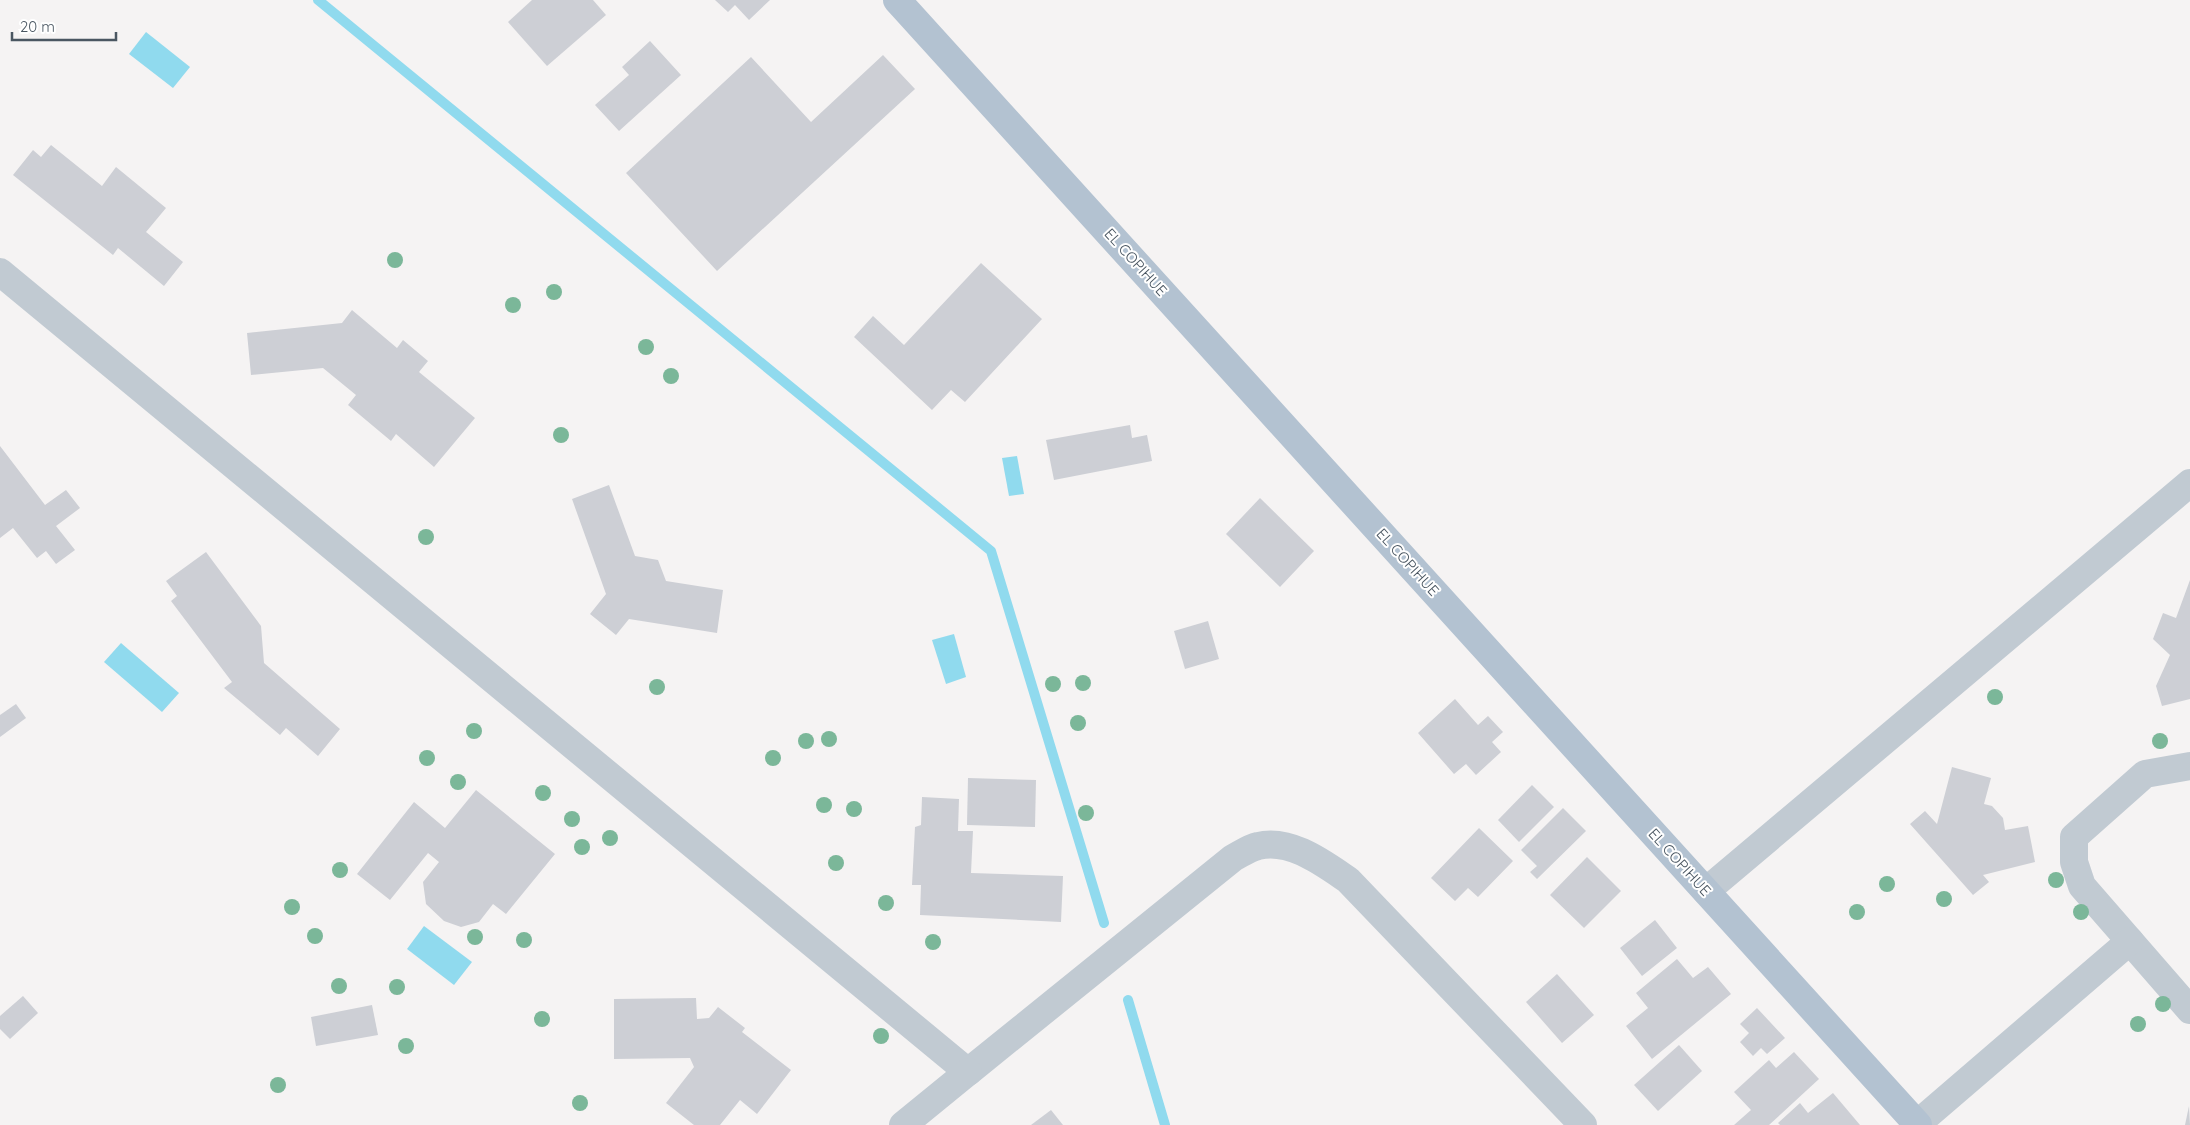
<svg xmlns="http://www.w3.org/2000/svg" width="2190" height="1125" viewBox="0 0 2190 1125" font-family="Quicksand,sans-serif">
	<style>
		.water { fill: #90daee }
		.lines { fill: none; stroke-linecap: round; stroke-linejoin: round }
		.stream { stroke: #90daee; stroke-width: 10 }
		.building { fill: #cdcfd5 }
		.minor { stroke: #c1cad2; stroke-width: 28 }
		.major { stroke: #b3c2d1; stroke-width: 28 }
		.tree { fill: #7bb799 }
		.labels { text-anchor: middle; dominant-baseline: central; stroke-width: 4; stroke-linejoin: round; paint-order: stroke }
		.street-label { font-size: 15px; fill: #4a5661; stroke: #fff }
	</style>
	<rect width="100%" height="100%" fill="#f5f3f3"/>
	<g class="water">
		<path d="M146,32L190,67L173,88L129,54Z"/>
		<path d="M1017,456L1024,494L1009,496L1002,458Z"/>
		<path d="M954,634L966,677L946,684L932,640Z"/>
		<path d="M121,643L179,693L162,712L104,662Z"/>
		<path d="M424,926L472,962L454,985L407,949Z"/>
	</g>
	<g class="lines">
		<g class="stream">
			<path d="M318,0L991,551L1104,923"/>
			<path d="M1128,1000L1165,1125"/>
		</g>
	</g>
	<g class="building">
		<path d="M532,0H593L606,15L547,66L508,22Z"/>
		<path d="M715,0H770L749,20L735,5L728,12Z"/>
		<path d="M650,41L681,75L619,131L595,105L629,75L622,67Z"/>
		<path d="M883,55L915,89L717,271L626,173L751,57L811,122Z"/>
		<path d="M51,145L102,186L116,167L166,208L146,232L183,262L164,286L118,248L113,255L13,175L33,150L41,157Z"/>
		<path d="M981,263L1042,319L965,402L951,390L932,410L854,337L873,316L904,345Z"/>
		<path d="M352,310L397,348L403,340L428,361L419,372L475,418L434,467L396,434L391,441L348,405L356,395L323,368L251,375L247,333L342,323Z"/>
		<path d="M1130,425L1132,438L1147,435L1152,461L1054,480L1046,440Z"/>
		<path d="M0,446L45,505L66,490L80,508L56,526L75,550L56,564L46,551L37,558L13,528L0,538Z"/>
		<path d="M609,485L635,556L658,560L666,581L723,590L717,633L629,619L616,635L590,614L606,594L572,499Z"/>
		<path d="M1260,498L1314,551L1280,587L1226,534Z"/>
		<path d="M206,552L261,626L264,663L340,729L318,756L286,728L280,735L224,688L232,682L171,601L177,596L166,581Z"/>
		<path d="M2190,580V699L2162,706L2156,686L2170,655L2153,639L2163,613L2176,618Z"/>
		<path d="M1208,621L1219,659L1185,669L1174,631Z"/>
		<path d="M1455,699L1478,725L1488,716L1503,732L1492,742L1501,752L1476,775L1466,764L1454,774L1418,733Z"/>
		<path d="M16,704L26,718L0,737V715Z"/>
		<path d="M1952,767L1991,778L1984,804L1992,806L2003,818L2005,830L2028,826L2035,862L1983,875L1989,882L1973,895L1910,824L1925,811L1937,824Z"/>
		<path d="M968,778L1036,780L1035,827L967,825Z"/>
		<path d="M1532,785L1554,807L1519,842L1498,820Z"/>
		<path d="M476,790L555,854L506,914L493,904L479,922L461,927L444,921L426,904L423,882L439,862L428,853L390,900L357,874L414,802L445,828Z"/>
		<path d="M922,797L959,799L958,831H973L971,873L1063,876L1061,922L920,915L921,885H912L915,827L921,825Z"/>
		<path d="M1563,808L1586,831L1537,879L1530,872L1537,866L1521,850Z"/>
		<path d="M1479,828L1513,861L1478,897L1468,888L1455,901L1431,878Z"/>
		<path d="M1587,857L1621,891L1584,928L1550,895Z"/>
		<path d="M1655,920L1677,948L1642,976L1620,948Z"/>
		<path d="M1677,959L1693,978L1708,967L1731,994L1652,1059L1626,1026L1648,1008L1636,993Z"/>
		<path d="M1557,974L1594,1015L1562,1043L1526,1002Z"/>
		<path d="M23,996L38,1013L10,1039L0,1029V1016Z"/>
		<path d="M696,998L697,1019L709,1018L718,1007L745,1028L742,1032L791,1070L757,1114L740,1100L720,1125H694L666,1103L694,1067L690,1058L614,1059V999Z"/>
		<path d="M372,1005L378,1035L316,1046L311,1017Z"/>
		<path d="M1757,1008L1785,1038L1767,1054L1761,1048L1753,1056L1740,1042L1749,1033L1740,1024Z"/>
		<path d="M1679,1045L1702,1071L1658,1111L1634,1085Z"/>
		<path d="M1794,1052L1819,1079L1769,1125H1734L1751,1110L1734,1092L1769,1060L1776,1068Z"/>
		<path d="M1833,1093L1860,1125H1780L1778,1123L1800,1103L1808,1113Z"/>
		<path d="M2189,1106L2190,1125H2185Z"/>
		<path d="M1051,1110L1063,1125H1031Z"/>
	</g>
	<g class="lines">
		<g class="minor">
			<path d="M0,272L968,1072L1233,858C1241,854 1249,848 1258,846C1290,838 1323,863 1348,880L1583,1125"/>
			<path d="M2190,766L2145,774L2074,837V862L2082,886L2190,1010"/>
			<path d="M1706,891L2190,483"/>
			<path d="M1917,1124L2130,941"/>
			<path d="M903,1125L968,1072"/>
		</g>
		<path class="major" d="M897,0L1918,1125"/>
	</g>
	<g class="tree">
		<circle cx="395" cy="260" r="8"/>
		<circle cx="554" cy="292" r="8"/>
		<circle cx="513" cy="305" r="8"/>
		<circle cx="646" cy="347" r="8"/>
		<circle cx="671" cy="376" r="8"/>
		<circle cx="561" cy="435" r="8"/>
		<circle cx="426" cy="537" r="8"/>
		<circle cx="1083" cy="683" r="8"/>
		<circle cx="1053" cy="684" r="8"/>
		<circle cx="657" cy="687" r="8"/>
		<circle cx="1995" cy="697" r="8"/>
		<circle cx="1078" cy="723" r="8"/>
		<circle cx="474" cy="731" r="8"/>
		<circle cx="829" cy="739" r="8"/>
		<circle cx="806" cy="741" r="8"/>
		<circle cx="2160" cy="741" r="8"/>
		<circle cx="427" cy="758" r="8"/>
		<circle cx="773" cy="758" r="8"/>
		<circle cx="458" cy="782" r="8"/>
		<circle cx="543" cy="793" r="8"/>
		<circle cx="824" cy="805" r="8"/>
		<circle cx="854" cy="809" r="8"/>
		<circle cx="1086" cy="813" r="8"/>
		<circle cx="572" cy="819" r="8"/>
		<circle cx="610" cy="838" r="8"/>
		<circle cx="582" cy="847" r="8"/>
		<circle cx="836" cy="863" r="8"/>
		<circle cx="340" cy="870" r="8"/>
		<circle cx="2056" cy="880" r="8"/>
		<circle cx="1887" cy="884" r="8"/>
		<circle cx="1944" cy="899" r="8"/>
		<circle cx="886" cy="903" r="8"/>
		<circle cx="292" cy="907" r="8"/>
		<circle cx="1857" cy="912" r="8"/>
		<circle cx="2081" cy="912" r="8"/>
		<circle cx="315" cy="936" r="8"/>
		<circle cx="475" cy="937" r="8"/>
		<circle cx="524" cy="940" r="8"/>
		<circle cx="933" cy="942" r="8"/>
		<circle cx="339" cy="986" r="8"/>
		<circle cx="397" cy="987" r="8"/>
		<circle cx="2163" cy="1004" r="8"/>
		<circle cx="542" cy="1019" r="8"/>
		<circle cx="2138" cy="1024" r="8"/>
		<circle cx="881" cy="1036" r="8"/>
		<circle cx="406" cy="1046" r="8"/>
		<circle cx="278" cy="1085" r="8"/>
		<circle cx="580" cy="1103" r="8"/>
	</g>
	<g class="labels">
		<g class="street-label">
			<text transform="translate(1136 262) rotate(48)">EL COPIHUE</text>
			<text transform="translate(1408 562) rotate(48)">EL COPIHUE</text>
			<text transform="translate(1680 862) rotate(48)">EL COPIHUE</text>
		</g>
	</g>
	<path d="M12 32v8h104v-8" fill="none" stroke="#4a5661" stroke-width="2.5"/>
	<text x="20" y="32" font-size="15" fill="#4a5661" stroke="#ffffff" stroke-width="4" paint-order="stroke">20 m</text>
</svg>
